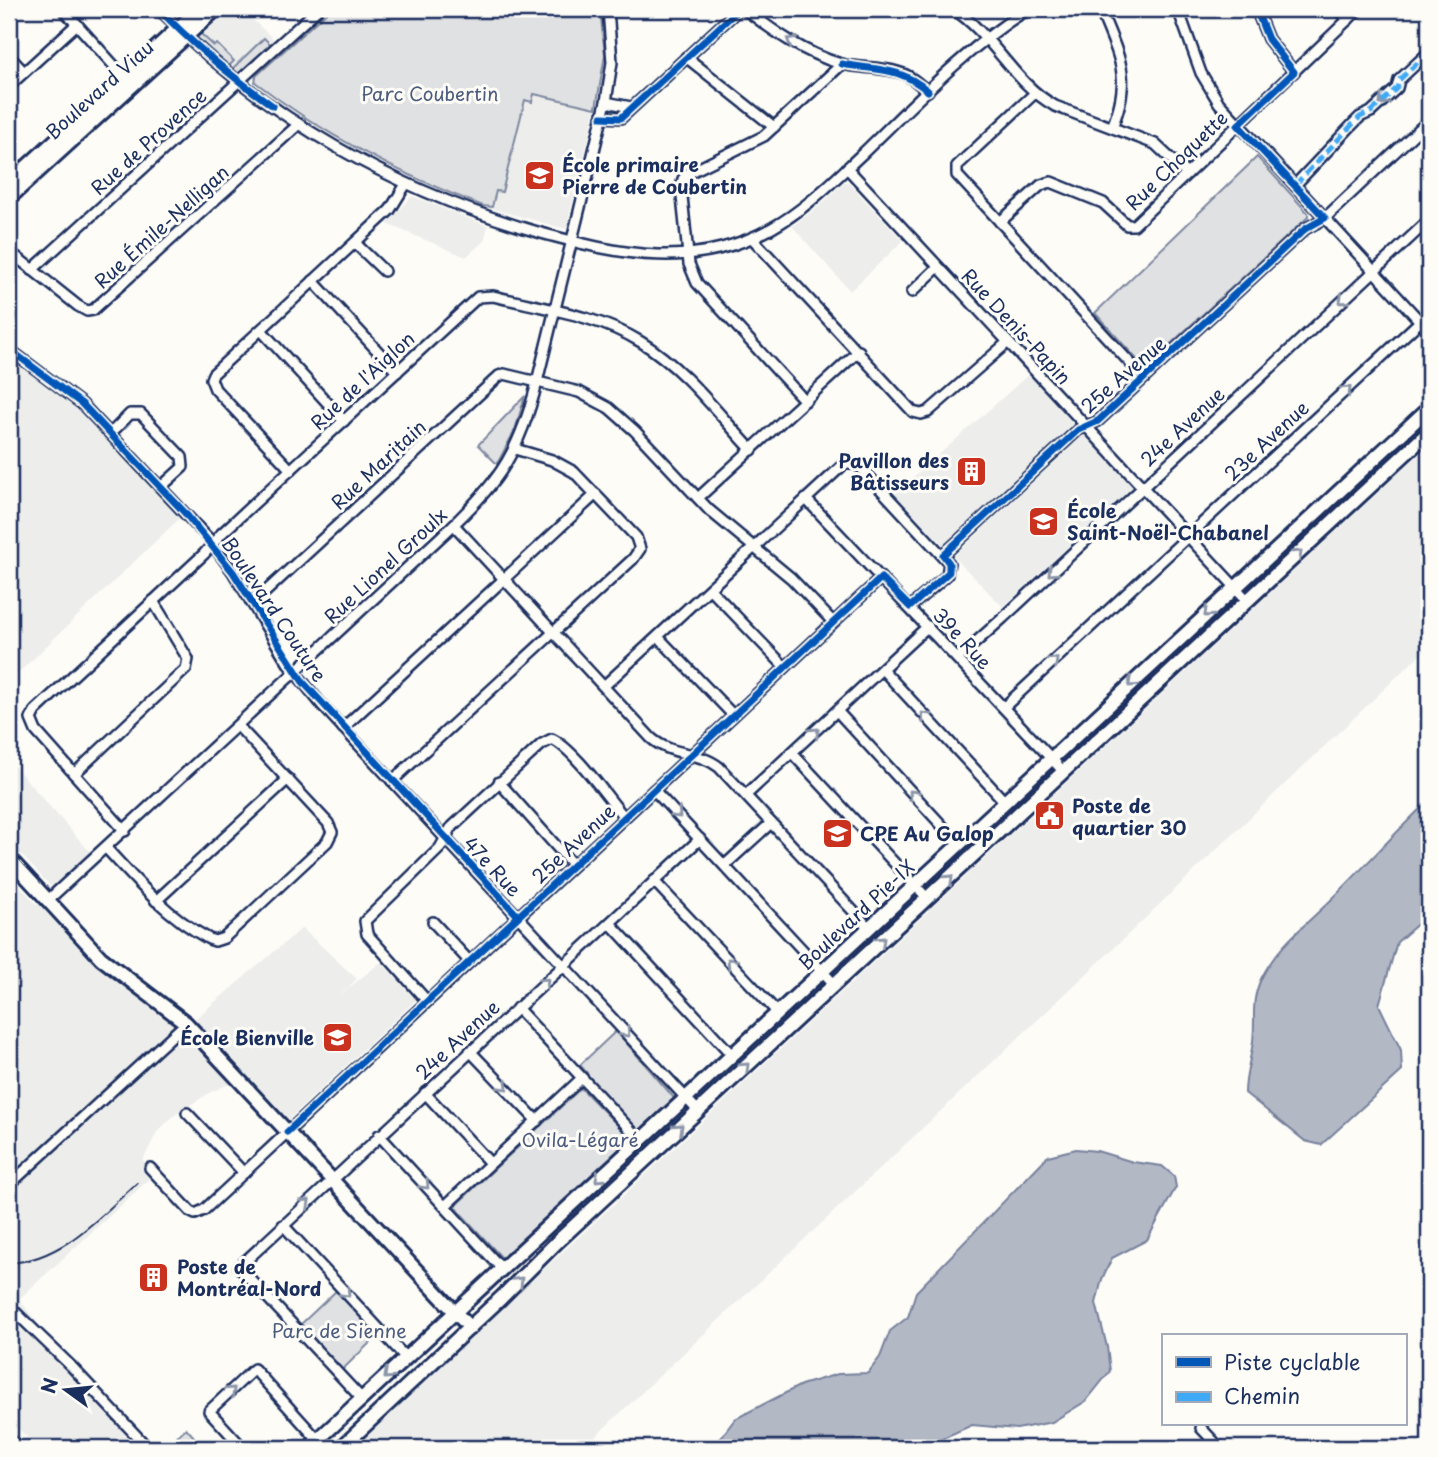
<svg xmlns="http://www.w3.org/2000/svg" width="1438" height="1457" viewBox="0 0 1438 1457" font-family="'Playpen Sans',sans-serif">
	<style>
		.built { fill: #edeeec }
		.green { fill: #e0e1e3; stroke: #7e88a0; stroke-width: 2 }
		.water { fill: #b3b8c5; stroke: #76819c; stroke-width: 2 }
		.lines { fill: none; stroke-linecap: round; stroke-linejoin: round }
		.minor-casing { stroke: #1b2f5e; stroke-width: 14 }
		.major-casing { stroke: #1b2f5e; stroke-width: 18 }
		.minor { stroke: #fdfcf7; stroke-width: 9 }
		.major { stroke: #fdfcf7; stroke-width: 12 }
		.rail { stroke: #1b2f5e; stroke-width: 2 }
		.quiet { stroke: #3fa9f5; stroke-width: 5; stroke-dasharray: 10 5; stroke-linecap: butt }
		.cycleway-casing { stroke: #fdfcf7; stroke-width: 11 }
		.cycleway { stroke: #0057b8; stroke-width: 7 }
		.oneway { stroke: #8c96aa }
		.labels { text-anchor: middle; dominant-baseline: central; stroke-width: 6; stroke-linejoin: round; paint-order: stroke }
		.street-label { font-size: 19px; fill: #1b2f5e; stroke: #fdfcf7 }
		.park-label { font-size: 19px; fill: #4c5c7f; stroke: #fdfcf7 }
		.poi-label { font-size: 19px; font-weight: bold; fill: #1b2f5e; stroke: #fdfcf7; text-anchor: start }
	</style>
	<rect width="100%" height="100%" fill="#fdfcf7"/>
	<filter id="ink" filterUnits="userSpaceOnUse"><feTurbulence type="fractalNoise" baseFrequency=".0143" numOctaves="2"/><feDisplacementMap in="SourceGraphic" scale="14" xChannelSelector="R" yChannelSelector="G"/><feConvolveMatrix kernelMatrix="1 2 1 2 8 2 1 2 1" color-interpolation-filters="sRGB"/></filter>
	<g filter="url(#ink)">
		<g class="built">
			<path d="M216,9H241L279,44L239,81L186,36Z"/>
			<path d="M519,89L596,108L566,229L489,208Z"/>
			<path d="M844,182H848L903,241L850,291L792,226L818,207Z"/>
			<path d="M412,196L488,226L484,241L466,257L387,224Z"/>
			<path d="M9,351L93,414L185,513L9,682Z"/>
			<path d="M1029,374L1074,425L943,545L895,494Z"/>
			<path d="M1084,434L1133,487L1003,607L954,557L955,555Z"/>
			<path d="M1429,445V646L1114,948L583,1448H352Z"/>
			<path d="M9,760L90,852L54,886H50L9,841Z"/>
			<path d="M9,874L36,904L47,901L71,930L186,1023L195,1019L302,928L357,979L339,996L381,962L416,1000L288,1120L246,1077L211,1092L176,1114L157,1132L143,1160L155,1174L19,1299L135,1448H39L9,1420Z"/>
		</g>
		<g class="green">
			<path d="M216,9H225L200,33L214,46L217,44L234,61L225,70L186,36Z"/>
			<path d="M330,9H600L605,55L596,108L534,94L532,102L525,100L502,192L496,191L492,207L483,206C401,175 325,136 255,82L256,76Z"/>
			<path d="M264,38L275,49L239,81L228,73Z"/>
			<path d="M1257,157L1308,213V217L1149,364L1142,365L1095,313Z"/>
			<path d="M525,396L515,430L497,464L478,445Z"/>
			<path d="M616,1031L675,1099L639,1131L586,1074L587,1073L580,1065Z"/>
			<path d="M581,1088L631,1139L630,1142L504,1259L502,1258L455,1207L456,1205Z"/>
			<path d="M337,1290L378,1335L342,1370L300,1325Z"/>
			<path d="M186,1428L204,1448H179L172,1441Z"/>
		</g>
		<g class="water">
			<path d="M1429,800V914L1397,942L1379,1005L1401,1050L1402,1071L1321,1145L1305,1141L1245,1093C1245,1075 1251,1059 1253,1041C1256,1016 1250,1004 1261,979C1277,946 1307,924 1332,899C1365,866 1396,832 1429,800Z"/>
			<path d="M1076,1149L1097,1151L1133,1162L1162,1166L1174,1176L1176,1187L1147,1240L1112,1258L1102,1279L1096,1303L1107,1347L1110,1371L1086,1401L1052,1422L1017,1429L972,1425L945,1437L931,1448H713L735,1419L801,1385L838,1374L868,1373L880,1357L890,1331L908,1317L916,1292L1048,1156Z"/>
		</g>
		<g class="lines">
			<defs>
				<g id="minor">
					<path d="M63,9L127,80"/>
					<path d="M159,9C263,118 398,192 541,233C622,255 694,271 772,228C806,209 833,181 861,155C914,104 966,48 1028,9"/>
					<path d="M745,9C774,32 804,53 841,64C861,69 886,66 906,75C914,79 921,86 928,91"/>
					<path d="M953,9C993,34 1013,83 1055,106L1155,144L1187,174"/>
					<path d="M1100,9C1119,57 1133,76 1112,127"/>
					<path d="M1178,9L1201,73L1219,103L1429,331"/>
					<path d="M1256,9L1268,39L1294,72"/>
					<path d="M1339,9L1348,20"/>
					<path d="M9,56L24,72"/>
					<path d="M686,57L774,127"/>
					<path d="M9,86L77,24"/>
					<path d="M1035,93L957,166V175L1144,378"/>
					<path d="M606,102L631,107"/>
					<path d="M602,117L621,118L739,9"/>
					<path d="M847,168L1248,601"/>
					<path d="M1295,185L1351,126L1360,117L1371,112L1397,88L1399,80L1429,52"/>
					<path d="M1000,222L1041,185L1051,182L1103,203L1127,225H1134L1359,9"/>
					<path d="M752,238L913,412L921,414L928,412L1008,342"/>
					<path d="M355,243L384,271"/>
					<path d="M9,251L78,306L87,311L93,310L299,124"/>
					<path d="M32,270L318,9"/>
					<path d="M313,281L397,372"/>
					<path d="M912,292L938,267"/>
					<path d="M261,330L344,421"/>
					<path d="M9,349L82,404L207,537L233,572L290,666L322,705L698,1111"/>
					<path d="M805,401L697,283L689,264L681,187L683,179L689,173L764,136L842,64"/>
					<path d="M111,433L130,414H141L182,457L183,467L161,487"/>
					<path d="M291,470L215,389L211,379L213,374L390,210L406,184"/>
					<path d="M698,498L859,351"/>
					<path d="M806,499L1064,772"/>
					<path d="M454,525L651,738C671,756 699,751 719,767L869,928"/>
					<path d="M943,555L1078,430L1098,421L1305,229L1325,218L1429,120"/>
					<path d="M710,589L785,667"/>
					<path d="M251,602L262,595L499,376L504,374L579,392L609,408L635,431L709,510L791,578L833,622"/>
					<path d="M658,637L733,715"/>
					<path d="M958,658L1003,618L1429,220"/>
					<path d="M882,669L1005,802"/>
					<path d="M604,686L844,464H856L861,468L949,563L947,575L910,607"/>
					<path d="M1004,707L1429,313"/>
					<path d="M837,711L959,844"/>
					<path d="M343,728L596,494"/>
					<path d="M792,753L927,898"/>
					<path d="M74,774L186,669L188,659L153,601"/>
					<path d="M392,781L633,559L640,549L636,537L574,472L552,460L515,449"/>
					<path d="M499,782L573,865"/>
					<path d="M654,790L835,985"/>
					<path d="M746,795L928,626"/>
					<path d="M125,831L36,731L31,719L35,711L204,554L221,534L478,297L493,296C542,308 598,315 641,342C685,369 717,413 752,450"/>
					<path d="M106,848C137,882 168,917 209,939L215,941L224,938L327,842L332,832L328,823L238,726"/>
					<path d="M725,865L771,823"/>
					<path d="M654,881L777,1012"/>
					<path d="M47,901L446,532C495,485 515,461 534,394L606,102L612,62L608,9"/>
					<path d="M156,901L288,779"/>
					<path d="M433,922L469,961"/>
					<path d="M610,923L732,1055"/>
					<path d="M427,1001L367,934L365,921L440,848L451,828L542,744L552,739C574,749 607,797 624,817"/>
					<path d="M517,1008L640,1140"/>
					<path d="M470,1051L537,1121"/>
					<path d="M425,1093L490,1163"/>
					<path d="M187,1113L244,1173"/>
					<path d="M379,1135L502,1269"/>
					<path d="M150,1168L191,1212L195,1214L204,1210L881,578"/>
					<path d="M9,1185L186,1023"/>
					<path d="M445,1206L582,1078"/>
					<path d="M283,1225L406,1358"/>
					<path d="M9,1306L71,1366L148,1448"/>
					<path d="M362,1399L239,1267L700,839"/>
					<path d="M1201,1428L1220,1448"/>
					<path d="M243,1448L209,1411L254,1369L318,1440"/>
				</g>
				<g id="major">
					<path d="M9,183L199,9"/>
					<path d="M9,198L216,9"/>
					<path d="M9,858L101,958L186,1023L470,1328"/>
					<path d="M309,1448L1429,408"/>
					<path d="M341,1448L501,1298L557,1242L1429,432"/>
				</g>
			</defs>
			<use href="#minor" class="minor-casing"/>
			<use href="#major" class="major-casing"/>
			<use href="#minor" class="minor"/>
			<use href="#major" class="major"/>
			<g class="rail">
				<path d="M9,1263C63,1260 99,1217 137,1183"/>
				<path d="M9,1430L27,1448"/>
			</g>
			<path class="quiet" d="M1295,185L1351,126L1360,117L1371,112L1397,88L1399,80L1429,52"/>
			<defs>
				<g id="cycleway">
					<path d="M159,9C193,45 232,77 273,106"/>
					<path d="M842,64C878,71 898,66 928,91"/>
					<path d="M602,117L621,118L739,9"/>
					<path d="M9,349L82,404L185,513L233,572L303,682L518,916"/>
					<path d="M287,1132L881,578L910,607L949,572V563L943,555L1078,430L1098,421L1305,229L1325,218L1238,125L1294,72L1268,39L1256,9"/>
				</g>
			</defs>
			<use href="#cycleway" class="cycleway-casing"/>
			<use href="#cycleway" class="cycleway"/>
		</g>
		<defs><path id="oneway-chevron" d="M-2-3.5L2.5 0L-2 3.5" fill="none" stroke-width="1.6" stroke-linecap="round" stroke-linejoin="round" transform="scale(1.75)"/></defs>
		<g class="oneway">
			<use href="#oneway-chevron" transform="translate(791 41) rotate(-150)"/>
			<use href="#oneway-chevron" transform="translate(1383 101) rotate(136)"/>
			<use href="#oneway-chevron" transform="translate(1343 300) rotate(137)"/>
			<use href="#oneway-chevron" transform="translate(1347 390) rotate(-43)"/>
			<use href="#oneway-chevron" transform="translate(1298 554) rotate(-43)"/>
			<use href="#oneway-chevron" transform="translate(1052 572) rotate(137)"/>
			<use href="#oneway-chevron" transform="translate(1208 613) rotate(137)"/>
			<use href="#oneway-chevron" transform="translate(1054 661) rotate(-43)"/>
			<use href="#oneway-chevron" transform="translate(1132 683) rotate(137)"/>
			<use href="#oneway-chevron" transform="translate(925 716) rotate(-133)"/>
			<use href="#oneway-chevron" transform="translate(815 732) rotate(-43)"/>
			<use href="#oneway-chevron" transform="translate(913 794) rotate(-133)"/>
			<use href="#oneway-chevron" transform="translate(677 814) rotate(47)"/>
			<use href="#oneway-chevron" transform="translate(949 879) rotate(-43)"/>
			<use href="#oneway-chevron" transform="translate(881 941) rotate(-43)"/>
			<use href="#oneway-chevron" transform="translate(731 962) rotate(-133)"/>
			<use href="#oneway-chevron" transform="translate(545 982) rotate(-42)"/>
			<use href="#oneway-chevron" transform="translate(626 1033) rotate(47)"/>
			<use href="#oneway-chevron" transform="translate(745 1067) rotate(-43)"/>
			<use href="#oneway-chevron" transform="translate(504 1086) rotate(46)"/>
			<use href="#oneway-chevron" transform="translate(679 1128) rotate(-43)"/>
			<use href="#oneway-chevron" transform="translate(599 1178) rotate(137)"/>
			<use href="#oneway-chevron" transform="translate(425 1185) rotate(47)"/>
			<use href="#oneway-chevron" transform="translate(306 1203) rotate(-43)"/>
			<use href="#oneway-chevron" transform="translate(519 1281) rotate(-46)"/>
			<use href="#oneway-chevron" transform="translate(346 1293) rotate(47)"/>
			<use href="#oneway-chevron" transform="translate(388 1375) rotate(137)"/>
			<use href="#oneway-chevron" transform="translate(231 1391) rotate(-43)"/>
		</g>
	</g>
	<defs>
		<symbol id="school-square" viewBox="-11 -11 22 22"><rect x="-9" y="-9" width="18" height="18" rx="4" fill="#c8321e" stroke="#fdfcf7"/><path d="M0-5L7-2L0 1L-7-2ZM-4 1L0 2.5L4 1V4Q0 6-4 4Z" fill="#fff"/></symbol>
		<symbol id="building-square" viewBox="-11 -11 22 22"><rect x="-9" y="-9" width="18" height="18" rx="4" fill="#c8321e" stroke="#fdfcf7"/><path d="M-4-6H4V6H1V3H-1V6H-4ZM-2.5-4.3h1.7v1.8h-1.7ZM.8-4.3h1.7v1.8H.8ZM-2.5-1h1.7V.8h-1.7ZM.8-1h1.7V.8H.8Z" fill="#fff"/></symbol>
		<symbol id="civic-square" viewBox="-11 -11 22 22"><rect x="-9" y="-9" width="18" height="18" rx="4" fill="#c8321e" stroke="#fdfcf7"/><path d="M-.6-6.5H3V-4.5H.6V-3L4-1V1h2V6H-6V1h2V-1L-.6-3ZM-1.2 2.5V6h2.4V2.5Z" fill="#fff"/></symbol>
	</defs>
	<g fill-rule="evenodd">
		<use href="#school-square" x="522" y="158" width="35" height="35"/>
		<use href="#building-square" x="954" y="454" width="35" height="35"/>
		<use href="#school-square" x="1026" y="504" width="35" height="35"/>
		<use href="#civic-square" x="1032" y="798" width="35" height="35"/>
		<use href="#school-square" x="820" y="816" width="35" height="35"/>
		<use href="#school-square" x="320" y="1020" width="35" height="35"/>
		<use href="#building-square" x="136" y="1260" width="35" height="35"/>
	</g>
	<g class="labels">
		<g class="street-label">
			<text transform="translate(99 89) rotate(-42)">Boulevard Viau</text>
			<text transform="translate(148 141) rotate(-42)">Rue de Provence</text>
			<text transform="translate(1176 160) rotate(-44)">Rue Choquette</text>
			<text transform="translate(161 226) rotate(-42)">Rue Émile-Nelligan</text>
			<text transform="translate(1017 326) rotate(47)">Rue Denis-Papin</text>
			<text transform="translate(1123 374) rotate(-41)">25e Avenue</text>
			<text transform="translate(362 380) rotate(-43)">Rue de l'Aiglon</text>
			<text transform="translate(1182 426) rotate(-43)">24e Avenue</text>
			<text transform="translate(1266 440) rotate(-43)">23e Avenue</text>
			<text transform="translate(378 464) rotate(-43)">Rue Maritain</text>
			<text transform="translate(385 565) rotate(-43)">Rue Lionel Groulx</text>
			<text transform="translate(275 609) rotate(56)">Boulevard Couture</text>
			<text transform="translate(963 638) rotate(47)">39e Rue</text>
			<text transform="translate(573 843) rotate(-43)">25e Avenue</text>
			<text transform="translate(493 866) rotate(47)">47e Rue</text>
			<text transform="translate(856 914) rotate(-43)">Boulevard Pie-IX</text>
			<text transform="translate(457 1039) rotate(-43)">24e Avenue</text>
		</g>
		<g class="park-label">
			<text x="430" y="93">Parc Coubertin</text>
			<text x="580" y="1139">Ovila-Légaré</text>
			<text x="339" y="1330">Parc de Sienne</text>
		</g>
		<g class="poi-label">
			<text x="562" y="164">École primaire<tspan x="562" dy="22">Pierre de Coubertin</tspan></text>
			<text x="949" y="460" text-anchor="end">Pavillon des<tspan x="949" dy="22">Bâtisseurs</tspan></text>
			<text x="1067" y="510">École<tspan x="1067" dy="22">Saint-Noël-Chabanel</tspan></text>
			<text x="1072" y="805">Poste de<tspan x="1072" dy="22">quartier 30</tspan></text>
			<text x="860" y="833">CPE Au Galop</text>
			<text x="314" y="1037" text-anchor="end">École Bienville</text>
			<text x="177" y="1266">Poste de<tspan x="177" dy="22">Montréal-Nord</tspan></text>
		</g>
	</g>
	<rect width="1438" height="1457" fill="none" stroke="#fdfcf7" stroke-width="35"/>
	<rect x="18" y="18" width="1403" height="1422" fill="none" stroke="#1b2f5e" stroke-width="2.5" filter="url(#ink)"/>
	<rect x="1162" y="1334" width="245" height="91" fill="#fdfcf7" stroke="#a3aaba" stroke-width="2"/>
	<rect x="1176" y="1357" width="35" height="10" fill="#0057b8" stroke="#a3aaba" stroke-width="2"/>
	<text x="1224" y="1370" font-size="21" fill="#1b2f5e">Piste cyclable</text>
	<rect x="1176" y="1392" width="35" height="10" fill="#3fa9f5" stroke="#a3aaba" stroke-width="2"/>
	<text x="1224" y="1404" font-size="21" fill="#1b2f5e">Chemin</text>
	<g transform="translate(66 1390) rotate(285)" stroke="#fdfcf7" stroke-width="5" paint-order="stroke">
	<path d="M0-5L12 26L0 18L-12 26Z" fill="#1b2f5e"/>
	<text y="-10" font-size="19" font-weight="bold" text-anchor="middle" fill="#1b2f5e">N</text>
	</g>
</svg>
